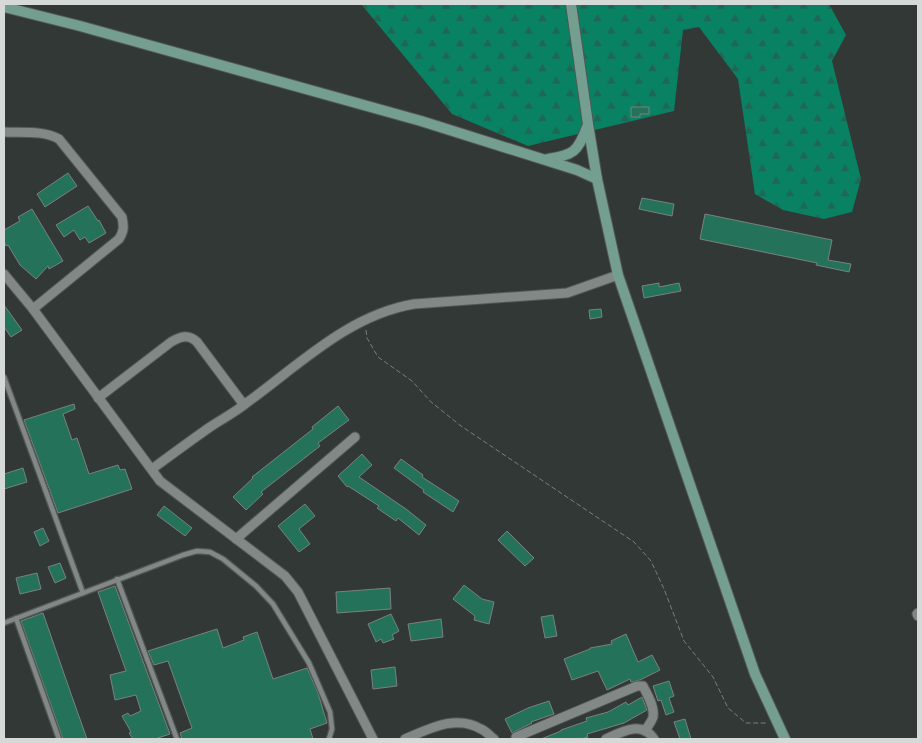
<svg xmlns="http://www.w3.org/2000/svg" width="922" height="743" viewBox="0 0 922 743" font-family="Mulish,sans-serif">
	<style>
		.forest { fill: url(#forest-firs) }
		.building { fill: #25725a; stroke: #7a817e }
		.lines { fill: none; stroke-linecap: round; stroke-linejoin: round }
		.lane-casing { stroke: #525755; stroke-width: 7 }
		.street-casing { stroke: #525755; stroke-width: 11 }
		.secondary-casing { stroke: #525755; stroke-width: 12 }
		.path { stroke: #797e7c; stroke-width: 1; stroke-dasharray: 5 2.5; stroke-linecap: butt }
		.lane { stroke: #818885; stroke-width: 4.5 }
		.street { stroke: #818885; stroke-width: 9 }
		.secondary { stroke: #749e90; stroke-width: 10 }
	</style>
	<defs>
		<pattern id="forest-firs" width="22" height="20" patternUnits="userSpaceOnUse" patternTransform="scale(1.25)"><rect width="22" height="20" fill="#098163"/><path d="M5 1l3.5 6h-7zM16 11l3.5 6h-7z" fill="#1f6755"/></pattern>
	</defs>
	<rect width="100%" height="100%" fill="#323836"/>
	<path class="forest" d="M361,4H829L846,35L832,61L861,179L852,212L824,219L783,210L755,194L738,79L699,27L683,30L674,111L528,146L452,114Z"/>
	<g class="building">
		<path d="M631,107H649V114H640V117H631Z"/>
		<path d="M68,173L77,186L45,207L37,194Z"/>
		<path d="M642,198L674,204L672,216L639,209Z"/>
		<path d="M88,206L98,221L99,220L106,233L89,243L85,237L80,240L74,230L64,237L56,225Z"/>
		<path d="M32,209L63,261L49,269L48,266L36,279L20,265L8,245L6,246L4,241V230L20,221L18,217Z"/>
		<path d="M705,214L832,240L828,260L851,264L849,272L816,265L817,263L700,239Z"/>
		<path d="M659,283V287L679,283L681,291L644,298L642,286Z"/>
		<path d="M4,305L22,330L11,337L4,327Z"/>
		<path d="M601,309L602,317L590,319L589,310Z"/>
		<path d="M74,404L75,409L63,414L72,440L77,438L89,474L118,465L120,470L125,469L132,489L58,513L24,420Z"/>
		<path d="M338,406L349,420L318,443L320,446L261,492L263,494L246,510L233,497L253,478L252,477L313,429L312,427Z"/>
		<path d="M362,454L372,465L359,477L406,509L426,525L419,535L398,518L396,521L377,508L379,506L348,486L347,487L338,476Z"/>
		<path d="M401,459L423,475L422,477L459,501L453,512L423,492L424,490L394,468Z"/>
		<path d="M23,468L27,482L4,489V474Z"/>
		<path d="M305,504L315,516L299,529L310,544L299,552L278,526Z"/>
		<path d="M164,506L192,528L185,536L157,515Z"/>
		<path d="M43,528L49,541L40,546L34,532Z"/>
		<path d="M507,531L534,558L525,566L498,540Z"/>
		<path d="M60,563L66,578L55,583L48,567Z"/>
		<path d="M37,573L41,589L20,594L16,578Z"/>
		<path d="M464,585L482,599L494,602L489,624L474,620L475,616L453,599Z"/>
		<path d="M115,586L170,734L155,739H133L129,733L131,732L122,716L128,713L130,716L141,711L136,695L115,700L110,675L126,671L98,592Z"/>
		<path d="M390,588L391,609L337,613L336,592Z"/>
		<path d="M43,613L70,691L87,739H63L21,621Z"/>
		<path d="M391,614L399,631L392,635L394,639L383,643L381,639L376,642L368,624Z"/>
		<path d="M553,615L557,636L545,638L541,617Z"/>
		<path d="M441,619L443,637L411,641L408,624Z"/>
		<path d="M217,629L223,648L244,640L243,637L257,632L273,679L307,668L318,693L327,723L310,729L313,739H182L180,733L192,728L168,661L154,665L148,651Z"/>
		<path d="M626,634L638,662L652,655L660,670L640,680L631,682L630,679L607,690L598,671L572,680L564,659L590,649V648L612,644L611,641Z"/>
		<path d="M395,667L397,686L373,689L371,670Z"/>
		<path d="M669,681L674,696L669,698L674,712L666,715L661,700L658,701L653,686Z"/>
		<path d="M642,697L647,710L624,723L587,734L588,737L581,739H541L561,731V730L587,721L586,718L608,712L626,702L628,705Z"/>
		<path d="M549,701L554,714L531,722L532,723L512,733L505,719L528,708Z"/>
		<path d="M685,719L691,739H680L674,722Z"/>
	</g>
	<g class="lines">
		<defs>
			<g id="lane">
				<path d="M4,377L83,593"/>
				<path d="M117,579L177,739"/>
				<path d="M16,618L59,739"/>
				<path d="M4,623L183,555L197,551L210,552L223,559L256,586L273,604L309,663L330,712L332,729L329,739"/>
			</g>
			<g id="street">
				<path d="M4,132C22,133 43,130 59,139L122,217C124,227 124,231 119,239L33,309"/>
				<path d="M4,274L33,309L160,481L285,576L298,592L373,739"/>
				<path d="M98,398L171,342C181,336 189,334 197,342L244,405"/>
				<path d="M152,469C171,455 190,441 210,427C222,419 234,413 245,404C298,366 348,315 414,304L567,293L618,275"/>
				<path d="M236,539L355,437"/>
				<path d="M918,613L917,614L918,616"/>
				<path d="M516,737L637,686H643C647,694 655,707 653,717C652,721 648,726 645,731"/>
				<path d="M405,739C429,729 456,714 481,729C486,731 490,736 494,739"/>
				<path d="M606,739C621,732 642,720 654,739"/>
			</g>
			<g id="secondary">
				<path d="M571,4L588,124L597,179L618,275L755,674L785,739"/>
				<path d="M4,7L80,26L421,121L577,170L597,179"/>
				<path d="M548,159C573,155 578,152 587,127"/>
			</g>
		</defs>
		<use href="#lane" class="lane-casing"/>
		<use href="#street" class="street-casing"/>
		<use href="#secondary" class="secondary-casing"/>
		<path class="path" d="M366,330L367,338L378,357L412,381L431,402L461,426L634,542L651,561L664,589L684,641L713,677L728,708L746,723H767"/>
		<use href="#lane" class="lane"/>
		<use href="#street" class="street"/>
		<use href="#secondary" class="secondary"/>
	</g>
	<rect width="922" height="743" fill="none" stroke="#d5d9d7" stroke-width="10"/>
</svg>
